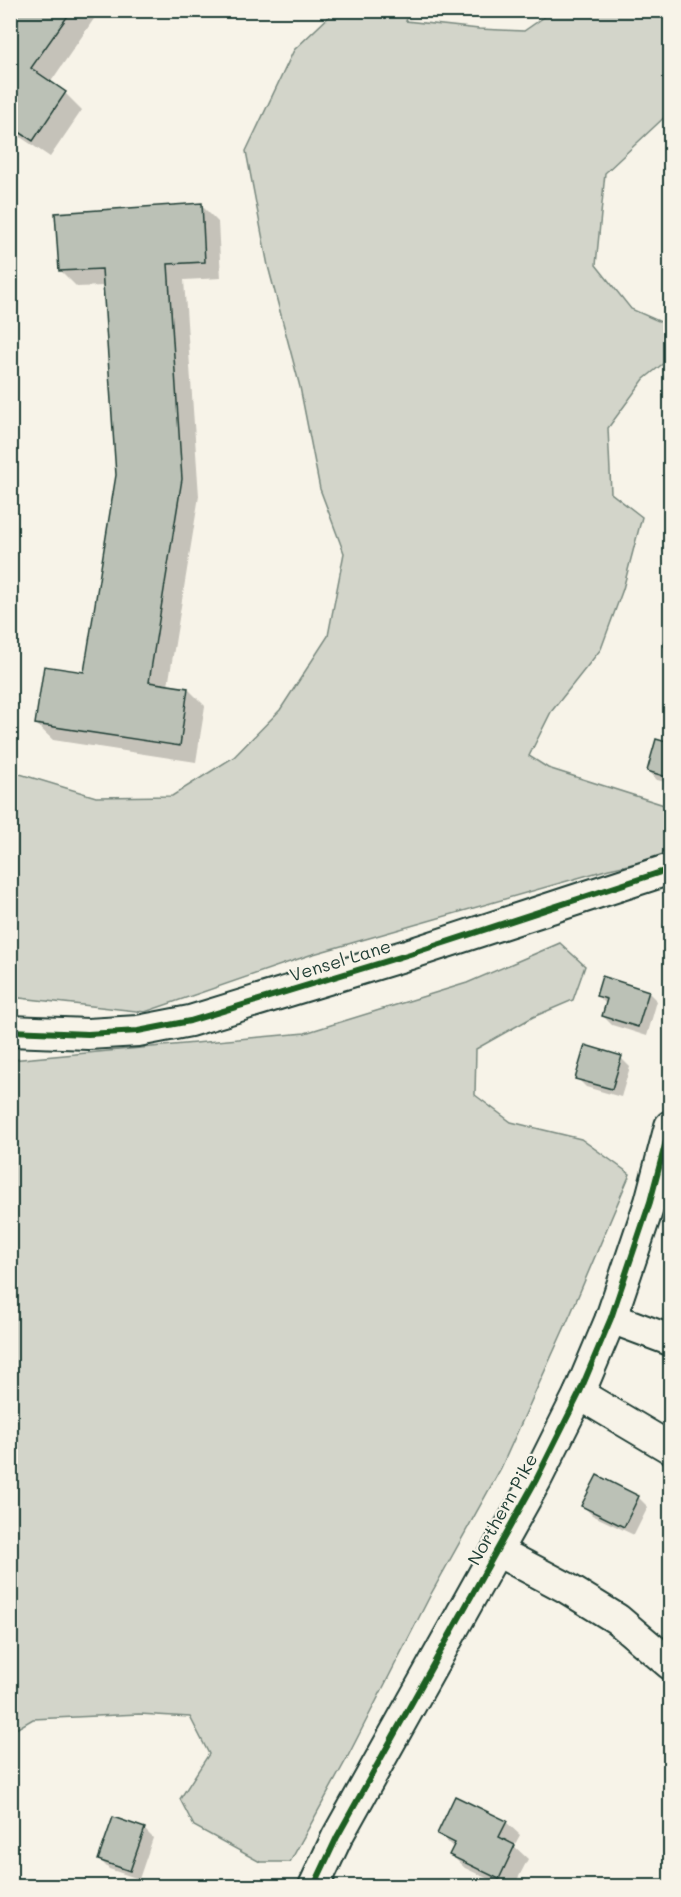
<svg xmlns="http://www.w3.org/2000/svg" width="681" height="1897" viewBox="0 0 681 1897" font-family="Mali,sans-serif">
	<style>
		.green { fill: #d3d5ca; stroke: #79897f; stroke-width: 1.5 }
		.shadow { fill: #0003 }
		.building { fill: #bbc1b6; stroke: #1f3d34; stroke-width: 1.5 }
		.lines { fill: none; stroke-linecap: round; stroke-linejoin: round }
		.minor-casing { stroke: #1f3d34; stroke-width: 34 }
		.minor { stroke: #f7f3e8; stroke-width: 30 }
		.cycleway-casing { stroke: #f7f3e8; stroke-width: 10 }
		.cycleway { stroke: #1b5e20; stroke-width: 6 }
		.labels { text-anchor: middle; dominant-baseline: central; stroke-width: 4.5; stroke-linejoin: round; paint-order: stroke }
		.street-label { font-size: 18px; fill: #1f3d34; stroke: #f7f3e8 }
	</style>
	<rect width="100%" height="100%" fill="#f7f3e8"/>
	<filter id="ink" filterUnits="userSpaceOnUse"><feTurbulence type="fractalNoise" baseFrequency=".0167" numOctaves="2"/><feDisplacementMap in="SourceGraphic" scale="12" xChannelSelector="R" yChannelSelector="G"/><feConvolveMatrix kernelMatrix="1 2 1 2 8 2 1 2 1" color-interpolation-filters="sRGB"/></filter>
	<g filter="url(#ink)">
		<g class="green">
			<path d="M335,11H409L406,21L479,29L524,31L553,11H670V112L605,173L596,265L631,309L670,326V358L644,379L608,428L611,493L642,517L623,589L601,649L551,712L529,756L548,768L664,805L670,813V856L609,869L310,955L145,1012L11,997L10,771L96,797L172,796L234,757L280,710L328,636L344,553L320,489L300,387L268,266L246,151L294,50Z"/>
			<path d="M560,943L585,966L573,1000L533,1017L476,1049L475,1095L511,1122L581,1139L630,1174L571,1313L501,1468L431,1594L346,1760L290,1862H260L194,1826L180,1799L209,1754L190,1717L139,1714L33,1719L11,1732V1060L305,1033L467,983Z"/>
		</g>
		<g class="shadow">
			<path d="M10,10H100L50,83L65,93L82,110L50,157L10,130Z"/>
			<path d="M201,205L218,222L221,278L184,280L199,496L168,686L188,689L205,706L196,762L53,740L36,724L85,674L117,475L104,286L77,287L61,271Z"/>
			<path d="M657,741L670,745V783L657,780L648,770Z"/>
			<path d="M648,992L657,1001L647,1036L612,1025L603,1016L607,1005L597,995Z"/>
			<path d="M621,1058L630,1067L621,1097L586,1087L577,1078Z"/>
			<path d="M597,1477L639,1498L648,1507L634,1535L592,1515L583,1506Z"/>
			<path d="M506,1822L520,1835L514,1846L528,1859L514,1886H503L465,1868L451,1855L454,1848L439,1834Z"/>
			<path d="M144,1829L153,1838L139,1879L109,1869L99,1859Z"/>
		</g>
		<g class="building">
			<path d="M10,10H72L31,68L66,92L33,141L10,126Z"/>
			<path d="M202,203L205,262L168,264L182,479L149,682L188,688L180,746L35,724L44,666L84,672L116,475L102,269L59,271L55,213Z"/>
			<path d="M670,623V648L664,646Z"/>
			<path d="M656,739L670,743V778L647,771Z"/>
			<path d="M602,976L649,991L638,1027L602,1016L607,999L596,996Z"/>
			<path d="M585,1045L622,1056L612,1089L575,1079Z"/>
			<path d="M597,1475L639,1496L624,1527L581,1506Z"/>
			<path d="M455,1796L507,1821L499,1837L515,1845L499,1879L449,1855L455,1843L437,1834Z"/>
			<path d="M113,1817L145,1828L130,1871L98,1860Z"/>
		</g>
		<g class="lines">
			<defs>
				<g id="minor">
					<path d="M10,1031L88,1034L138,1031L190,1021L410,954L670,869"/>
					<path d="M611,1318L670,1340"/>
					<path d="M579,1394L670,1448"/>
					<path d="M497,1551L565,1587L617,1619L670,1664"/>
					<path d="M314,1886L337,1837L536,1480L579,1394L611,1318L650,1202L670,1126"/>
				</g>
			</defs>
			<use href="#minor" class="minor-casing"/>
			<use href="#minor" class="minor"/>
			<defs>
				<g id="cycleway">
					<path d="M10,1031L88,1034L138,1031L190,1021L410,954L670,869"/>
					<path d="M314,1886L337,1837L536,1480L579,1394L611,1318L650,1202L670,1126"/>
				</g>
			</defs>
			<use href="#cycleway" class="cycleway-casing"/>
			<use href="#cycleway" class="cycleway"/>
		</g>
	</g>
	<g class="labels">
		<g class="street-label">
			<text transform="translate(340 960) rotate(-17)">Vensel Lane</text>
			<text transform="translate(502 1509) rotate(-61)">Northern Pike</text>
		</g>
	</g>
	<rect width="681" height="1897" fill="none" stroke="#f7f3e8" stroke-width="36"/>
	<rect x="18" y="18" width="645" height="1861" fill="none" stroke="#1f3d34" stroke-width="2" filter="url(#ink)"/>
</svg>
